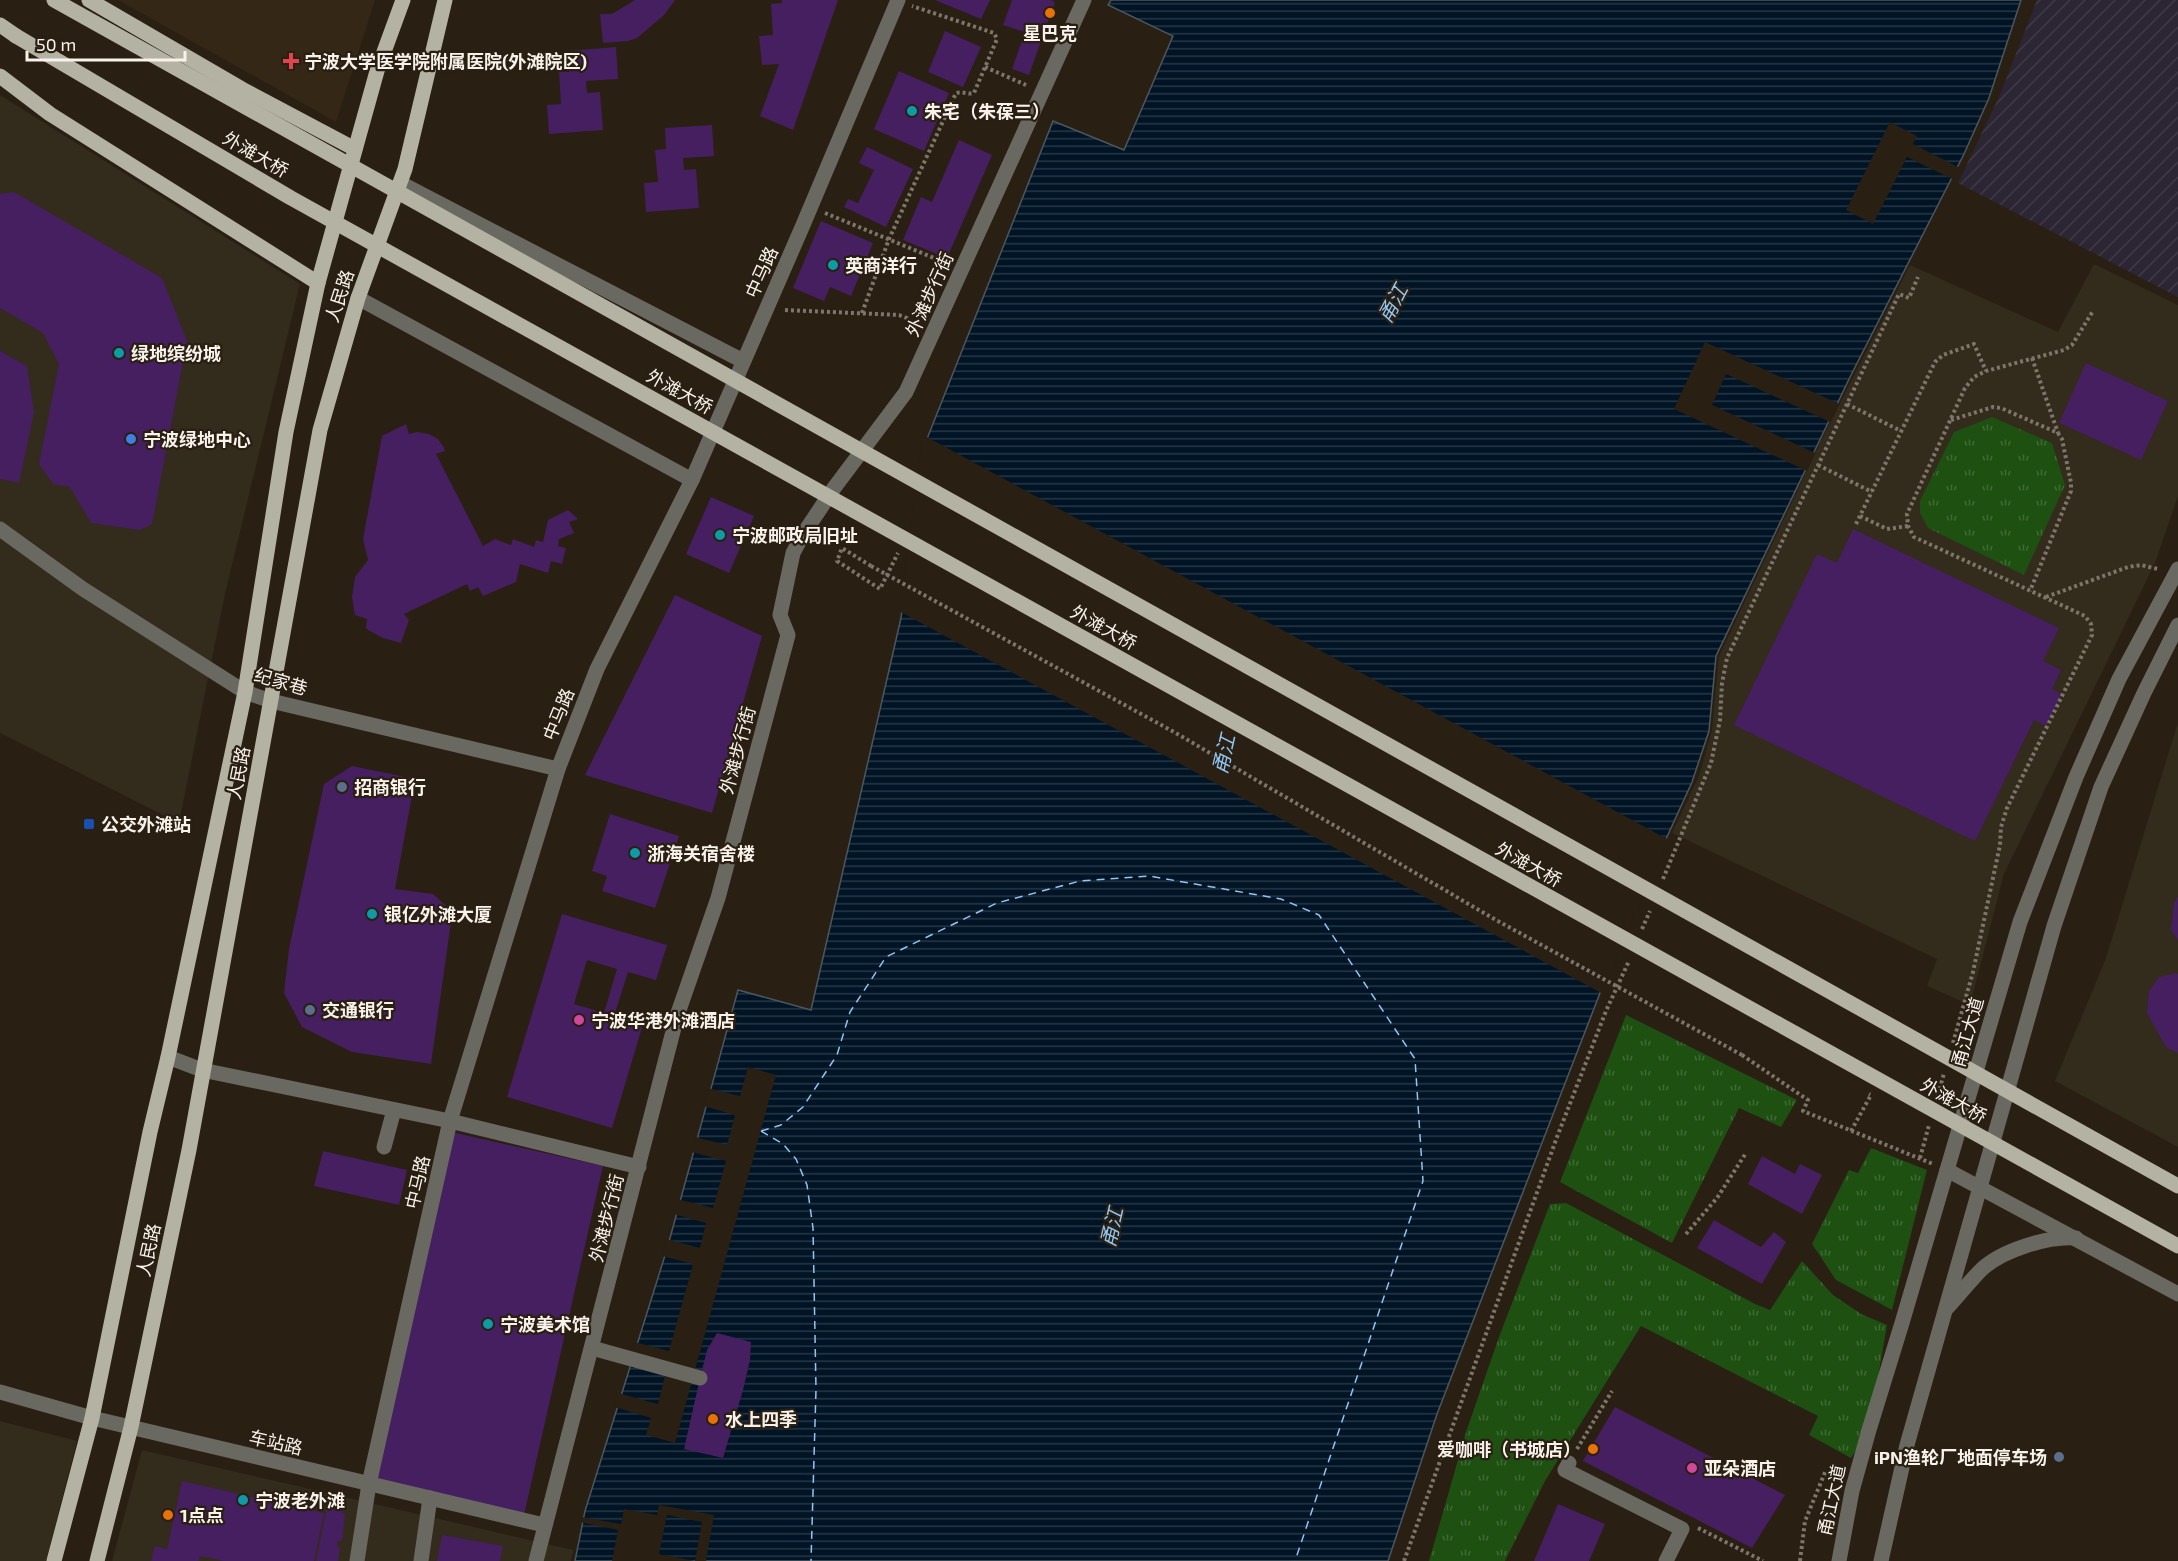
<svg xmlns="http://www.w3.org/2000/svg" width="2178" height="1561" viewBox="0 0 2178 1561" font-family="'Exo 2','Noto Sans SC',sans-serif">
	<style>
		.commercial { fill: #332b1b }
		.industrial { fill: url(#industrial-furrows) }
		.built { fill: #352715 }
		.grass { fill: url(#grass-tufts) }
		.water { fill: url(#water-rules); stroke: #4b5760; stroke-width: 1.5 }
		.pier { fill: #291f13; fill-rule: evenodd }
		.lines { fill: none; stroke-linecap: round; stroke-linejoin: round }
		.ferry { stroke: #90c5f4; stroke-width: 1.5; stroke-dasharray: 8 6; stroke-linecap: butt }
		.building { fill: #461f61; fill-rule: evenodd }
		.path { stroke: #7e756b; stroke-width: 4; stroke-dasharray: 3 3; stroke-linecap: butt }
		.minor { stroke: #6a6961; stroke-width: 15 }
		.major { stroke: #b4b2a2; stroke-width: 15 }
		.path-bridge { stroke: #7e756b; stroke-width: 4; stroke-dasharray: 3 3; stroke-linecap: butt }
		.major-bridge { stroke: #b4b2a2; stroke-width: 15 }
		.food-dot { fill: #e8710a; stroke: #291f13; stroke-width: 2 }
		.health-dot { fill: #e0444e; stroke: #291f13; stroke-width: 2 }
		.culture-dot { fill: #0f9aa8; stroke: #291f13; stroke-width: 2 }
		.shop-dot { fill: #3f7fe0; stroke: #291f13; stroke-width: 2 }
		.service-dot { fill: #5c6f8a; stroke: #291f13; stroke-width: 2 }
		.transit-dot { fill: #1a4fb4; stroke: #291f13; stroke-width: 2 }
		.hotel-dot { fill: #d1479c; stroke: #291f13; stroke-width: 2 }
		.labels { text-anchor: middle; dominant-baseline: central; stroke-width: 4.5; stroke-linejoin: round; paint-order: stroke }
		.poi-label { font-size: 18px; font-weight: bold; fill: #f9f2ea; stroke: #291f13; text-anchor: start }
		.street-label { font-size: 18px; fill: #f9f2ea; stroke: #291f13 }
		.water-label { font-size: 20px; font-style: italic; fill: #90c5f4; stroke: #291f13 }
	</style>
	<defs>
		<pattern id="industrial-furrows" width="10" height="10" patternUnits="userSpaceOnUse" patternTransform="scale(1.5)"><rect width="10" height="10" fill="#2b2534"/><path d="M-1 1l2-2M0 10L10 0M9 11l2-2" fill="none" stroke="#403a48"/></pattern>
		<pattern id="grass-tufts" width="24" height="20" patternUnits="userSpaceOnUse" patternTransform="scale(1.5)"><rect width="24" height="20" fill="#1d5011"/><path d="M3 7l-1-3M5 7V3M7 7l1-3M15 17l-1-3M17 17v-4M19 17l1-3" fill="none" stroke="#3f6a34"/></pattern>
		<pattern id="water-rules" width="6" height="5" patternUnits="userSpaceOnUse" patternTransform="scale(1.5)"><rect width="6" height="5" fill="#001425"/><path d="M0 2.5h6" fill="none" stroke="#263745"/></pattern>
	</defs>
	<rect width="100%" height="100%" fill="#291f13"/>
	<g class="commercial">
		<path d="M0,95L300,284L225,594L179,823L0,733Z"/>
		<path d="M2094,264L2178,305V496L2155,563L2004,874L1970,1005L1927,986L1937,959L1672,833L1699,776L1712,730L1719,656L1820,443L1910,265L2058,332Z"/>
		<path d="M2178,722V1147L2055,1081L2106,958Z"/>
		<path d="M0,1421L77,1441L46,1561H0Z"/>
		<path d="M142,1450L573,1550L571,1561H112Z"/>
	</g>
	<path class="industrial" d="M2037,0H2178V297L1958,183L1999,97Z"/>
	<path class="built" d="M118,0H375L336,122Z"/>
	<g class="grass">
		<path d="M1992,417L2052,443L2065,485L2024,575L1928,528L1920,513V501L1954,432Z"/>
		<path d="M1626,1015L1797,1100L1781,1127L1739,1108L1672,1243L1560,1182Z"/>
		<path d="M1871,1148L1927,1170L1892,1310L1836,1280L1812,1244L1849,1170L1858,1173Z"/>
		<path d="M1566,1203L1755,1304L1770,1310L1802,1261L1833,1295L1861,1314L1887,1325L1869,1430L1851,1458L1809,1435L1818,1416L1641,1326L1545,1481L1505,1561H1429L1466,1432L1499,1337L1550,1204Z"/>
	</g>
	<path class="water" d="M1111,0H2021L1989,98L1964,154L1851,375L1716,656L1709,731L1692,782L1624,931L1437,1414L1388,1561H575L585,1511L667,1249L738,990L811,1010L901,618L925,444L1053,121L1124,150L1173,36L1108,5Z"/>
	<g class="pier">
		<path d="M1890,122L1917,136L1913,144L1960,168L1954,180L1907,157L1873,224L1846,210Z"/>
		<path d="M1705,342L1839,404L1830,422L1726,374L1712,405L1815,453L1807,471L1674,409Z"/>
		<path d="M925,436L1669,840L1627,932L1603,994L899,611L922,443Z"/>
		<path d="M748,1067L776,1075L675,1443L646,1435L651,1418L614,1407L618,1393L658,1404L665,1375L627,1365L634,1342L669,1351L693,1264L662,1256L666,1239L700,1248L706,1223L673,1214L677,1199L713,1208L726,1161L691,1152L695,1137L727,1145L735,1115L703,1106L708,1088L740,1096Z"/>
		<path d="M659,1505L714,1515L706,1561H612L618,1530L579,1522L581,1517L621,1524L624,1509L657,1515ZM667,1515L702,1522L695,1561L659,1554Z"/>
	</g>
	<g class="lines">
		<g class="ferry">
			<path d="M761,1131L781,1125L803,1107L837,1055L850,1012L886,957L997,903L1080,881L1149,876L1281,899L1319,915L1415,1059L1423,1181L1295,1561"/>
			<path d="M761,1131L783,1144L796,1159L807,1185L813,1228L816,1389L811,1561"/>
		</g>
	</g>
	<g class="building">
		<path d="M635,0H675L664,15L637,38L628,41L603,43L600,14H612Z"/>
		<path d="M782,0H838L793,130L760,116L779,64L762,65L759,36L773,35L771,4L782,3Z"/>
		<path d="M935,0H990L981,19Z"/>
		<path d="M1012,0H1050L1055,2L1029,75L1012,69L1025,32L1003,25Z"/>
		<path d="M945,31L981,47L963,87L928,72Z"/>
		<path d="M616,47L618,79L586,81L587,93L600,92L603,130L549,134L547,105L561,104L559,72H569L568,51Z"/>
		<path d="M899,71L949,93L924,151L874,129Z"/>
		<path d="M712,125L714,156L683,158L684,170L696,169L699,208L646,212L644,183L658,182L655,150L666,149L665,128Z"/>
		<path d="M959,140L992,155L947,258L903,240L921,197L932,202Z"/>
		<path d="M867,147L913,169L886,227L844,207L848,199L858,203L874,170L859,163Z"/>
		<path d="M14,192L162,278L187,341L152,524L140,530L91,523L70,487L53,484L39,464L59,364L43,333L0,308V194Z"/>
		<path d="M821,221L873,243L851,296L830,287L824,301L793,288Z"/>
		<path d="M0,351L27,366L34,412L19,483L0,479Z"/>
		<path d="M2086,363L2168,401L2141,460L2059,423Z"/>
		<path d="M406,424L409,434L417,432L429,434L438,439L443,446L445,451L436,454L483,546L495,539L511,545L513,539L534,547L536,540L543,542L548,520L568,510L578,519L569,522L574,533L559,539L558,546L566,548L562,564L551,561L548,573L520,564L516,582L483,596L478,587L470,591L467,584L404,614L409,620L401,643L383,638L368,630L366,628L367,619L355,615L352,597L355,577L368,560L363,539L382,436Z"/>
		<path d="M711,497L754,516L729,573L686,554Z"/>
		<path d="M1853,529L2059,628L2043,661L2061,670L2052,689L2062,694L2046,726L2034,720L1975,841L1734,725L1817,554L1837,563Z"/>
		<path d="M675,595L762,636L712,813L585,775Z"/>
		<path d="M352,766L415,779L395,889L433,894L446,906L451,922L431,1064L352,1052L302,1027L284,993L289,949L324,784Z"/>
		<path d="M610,814L679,836L655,908L602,891L607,876L592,871Z"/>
		<path d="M2178,896V941L2171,930L2174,903Z"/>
		<path d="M562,914L667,945L656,980L628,972L614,1016L643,1024L612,1128L507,1097ZM587,960L617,969L604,1013L574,1004Z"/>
		<path d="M2176,973L2178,974V1053L2166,1047L2147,1013L2149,991L2159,977Z"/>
		<path d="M451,1132L603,1166L524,1515L372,1481Z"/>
		<path d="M323,1151L407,1170L399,1205L314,1186Z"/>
		<path d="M1762,1156L1795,1174L1800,1164L1822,1175L1802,1214L1748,1184Z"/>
		<path d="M1714,1220L1761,1247L1774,1232L1786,1242L1762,1284L1697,1248Z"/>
		<path d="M717,1333L751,1342L750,1360L743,1390L723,1458L684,1449L700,1378L707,1350Z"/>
		<path d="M1615,1407L1785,1495L1752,1548L1583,1461Z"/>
		<path d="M182,1481L324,1513L314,1561H224L200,1556L199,1561H151L155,1546L167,1549Z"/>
		<path d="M1558,1504L1605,1524L1589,1561H1534Z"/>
		<path d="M327,1507L339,1509L345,1515L342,1541H337V1546L340,1547L338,1561H316Z"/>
		<path d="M442,1535L503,1546L500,1561H437Z"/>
	</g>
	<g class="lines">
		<g class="path">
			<path d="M985,67L1026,85"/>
			<path d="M825,213L946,263"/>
			<path d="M785,310L899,315L907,318L916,328"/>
			<path d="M862,313L889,239L956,93C963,91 968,95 974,93L997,39L994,33L912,6"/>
			<path d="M2032,358L2058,433"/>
			<path d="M1847,404L1901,431"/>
			<path d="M1951,420L1993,407L2001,408L2058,433L2062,439L2071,483V491L2030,591"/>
			<path d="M1818,465L1872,492"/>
			<path d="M1860,516L1887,529L1908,526"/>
			<path d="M1856,524L1935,362L1943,355L1974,344L1986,371"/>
			<path d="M871,566L842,548L837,561L880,589L898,553"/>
			<path d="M2046,597L2128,567L2141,565L2158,569"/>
			<path d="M1663,879L1711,763L1720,720L1722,683L1727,658L1899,294L1909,298L1918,277"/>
			<path d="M1642,929L1650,911"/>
			<path d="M1953,1043L1973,972L2000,845L2001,827L2007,808L2092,635L2091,624L2085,616L1914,537L1908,526L1907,514L1965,388L1974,377L1986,371L2064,350L2072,345L2093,311"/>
			<path d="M1742,1055L1808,1100L1803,1111L1933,1164"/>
			<path d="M1938,1095L1944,1073"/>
			<path d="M1851,1131L1871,1095L1869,1094"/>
			<path d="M1920,1158L1929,1125"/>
			<path d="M1686,1234L1717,1198L1746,1153"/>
			<path d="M1577,1449L1612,1391"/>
			<path d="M1698,1528L1763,1561"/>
			<path d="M1404,1561L1557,1137L1606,1011L1629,961"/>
			<path d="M1800,1561L1805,1521L1826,1470"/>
		</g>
		<g class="minor">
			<path d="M400,183L743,361"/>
			<path d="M358,298L692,480"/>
			<path d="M0,529L83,589L245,692L271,701L558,769"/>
			<path d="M168,1057L202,1070L450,1121L639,1167"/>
			<path d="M384,1147L394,1110"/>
			<path d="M1947,1170L2178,1294"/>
			<path d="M1947,1308C1959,1295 1970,1281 1982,1269C2003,1250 2048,1236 2076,1238"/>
			<path d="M592,1348L700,1378"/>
			<path d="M0,1392L92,1418L544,1525"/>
			<path d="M1569,1463L1565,1470L1682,1529L1666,1561"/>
			<path d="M357,1561L369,1484L450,1121L558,769L597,669L692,480L803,225L898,0"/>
			<path d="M421,1561L430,1498"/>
			<path d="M536,1561L677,1016L718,898L788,635L780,615L793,553L802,536L834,488L906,392L1084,0"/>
			<path d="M1839,1561L1852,1491L1869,1430L1902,1323L2020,922L2076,777L2119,679L2178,569"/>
			<path d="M1881,1561L1907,1445L2054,926L2101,787L2144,693L2178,625"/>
		</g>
		<g class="major">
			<path d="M89,0L242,89L355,149"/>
			<path d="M0,25L16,36"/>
			<path d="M0,76L50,114L318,283"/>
			<path d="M54,1561L92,1418L150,1132L168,1057L245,692L286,432L318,283L377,71L403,0"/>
			<path d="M97,1561L131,1427L189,1150L320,430L358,298L405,169L445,0"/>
		</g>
		<path class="path-bridge" d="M871,566L1174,732L1496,920L1742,1055"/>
		<g class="major-bridge">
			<path d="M54,0L2178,1186"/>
			<path d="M16,36L291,198L2178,1246"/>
		</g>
	</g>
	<g class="food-dot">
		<circle cx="1050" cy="13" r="6"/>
		<circle cx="713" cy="1419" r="6"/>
		<circle cx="1593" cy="1449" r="6"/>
		<circle cx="168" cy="1515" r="6"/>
	</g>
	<path class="health-dot" d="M288 52h6v6h6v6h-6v6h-6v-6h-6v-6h6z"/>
	<g class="culture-dot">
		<circle cx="912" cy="111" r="6"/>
		<circle cx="833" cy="265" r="6"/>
		<circle cx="119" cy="353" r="6"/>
		<circle cx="720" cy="535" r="6"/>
		<circle cx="635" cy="853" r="6"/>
		<circle cx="372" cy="914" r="6"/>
		<circle cx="488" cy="1324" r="6"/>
		<circle cx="243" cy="1500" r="6"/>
	</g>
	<circle class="shop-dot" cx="131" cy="439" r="6"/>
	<g class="service-dot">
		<circle cx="342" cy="787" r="6"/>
		<circle cx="310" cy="1010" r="6"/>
		<circle cx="2059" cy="1457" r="6"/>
	</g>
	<rect class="transit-dot" x="83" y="818" width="12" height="12" rx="3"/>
	<g class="hotel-dot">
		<circle cx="579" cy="1020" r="6"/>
		<circle cx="1692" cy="1468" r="6"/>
	</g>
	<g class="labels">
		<g class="poi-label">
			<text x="1050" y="33" text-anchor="middle">星巴克</text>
			<text x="304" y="61">宁波大学医学院附属医院(外滩院区)</text>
			<text x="924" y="111">朱宅（朱葆三）</text>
			<text x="845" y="265">英商洋行</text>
			<text x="131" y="353">绿地缤纷城</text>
			<text x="143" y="439">宁波绿地中心</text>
			<text x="732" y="535">宁波邮政局旧址</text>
			<text x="354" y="787">招商银行</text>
			<text x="101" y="824">公交外滩站</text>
			<text x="647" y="853">浙海关宿舍楼</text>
			<text x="384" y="914">银亿外滩大厦</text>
			<text x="322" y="1010">交通银行</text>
			<text x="591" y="1020">宁波华港外滩酒店</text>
			<text x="500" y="1324">宁波美术馆</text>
			<text x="725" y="1419">水上四季</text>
			<text x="1581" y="1449" text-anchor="end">爱咖啡（书城店）</text>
			<text x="2047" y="1457" text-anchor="end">iPN渔轮厂地面停车场</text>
			<text x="1704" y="1468">亚朵酒店</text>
			<text x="255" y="1500">宁波老外滩</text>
			<text x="180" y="1515">1点点</text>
		</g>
		<g class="street-label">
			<text transform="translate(256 154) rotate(30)">外滩大桥</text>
			<text transform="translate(761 272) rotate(-66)">中马路</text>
			<text transform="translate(929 294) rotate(-66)">外滩步行街</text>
			<text transform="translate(339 296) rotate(-72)">人民路</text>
			<text transform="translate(680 391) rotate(29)">外滩大桥</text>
			<text transform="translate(1104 627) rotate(29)">外滩大桥</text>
			<text transform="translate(281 681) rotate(16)">纪家巷</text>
			<text transform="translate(558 714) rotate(-68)">中马路</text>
			<text transform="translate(737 750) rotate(-75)">外滩步行街</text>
			<text transform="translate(238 773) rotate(-79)">人民路</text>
			<text transform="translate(1529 864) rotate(29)">外滩大桥</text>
			<text transform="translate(1967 1032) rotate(-74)">甬江大道</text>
			<text transform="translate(1954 1100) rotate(29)">外滩大桥</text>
			<text transform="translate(417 1182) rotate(-77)">中马路</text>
			<text transform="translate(606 1218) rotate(-76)">外滩步行街</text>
			<text transform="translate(148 1250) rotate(-78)">人民路</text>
			<text transform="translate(276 1442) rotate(13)">车站路</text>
			<text transform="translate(1831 1500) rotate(-78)">甬江大道</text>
		</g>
		<g class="water-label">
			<text transform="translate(1392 303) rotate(-62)">甬江</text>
			<text transform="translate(1223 754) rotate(-77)">甬江</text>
			<text transform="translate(1111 1227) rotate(-77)">甬江</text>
		</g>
	</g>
	<path d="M27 51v9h158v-9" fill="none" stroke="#f9f2ea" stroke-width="3"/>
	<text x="36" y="51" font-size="18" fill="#f9f2ea" stroke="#291f13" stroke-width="4.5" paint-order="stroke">50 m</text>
</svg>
